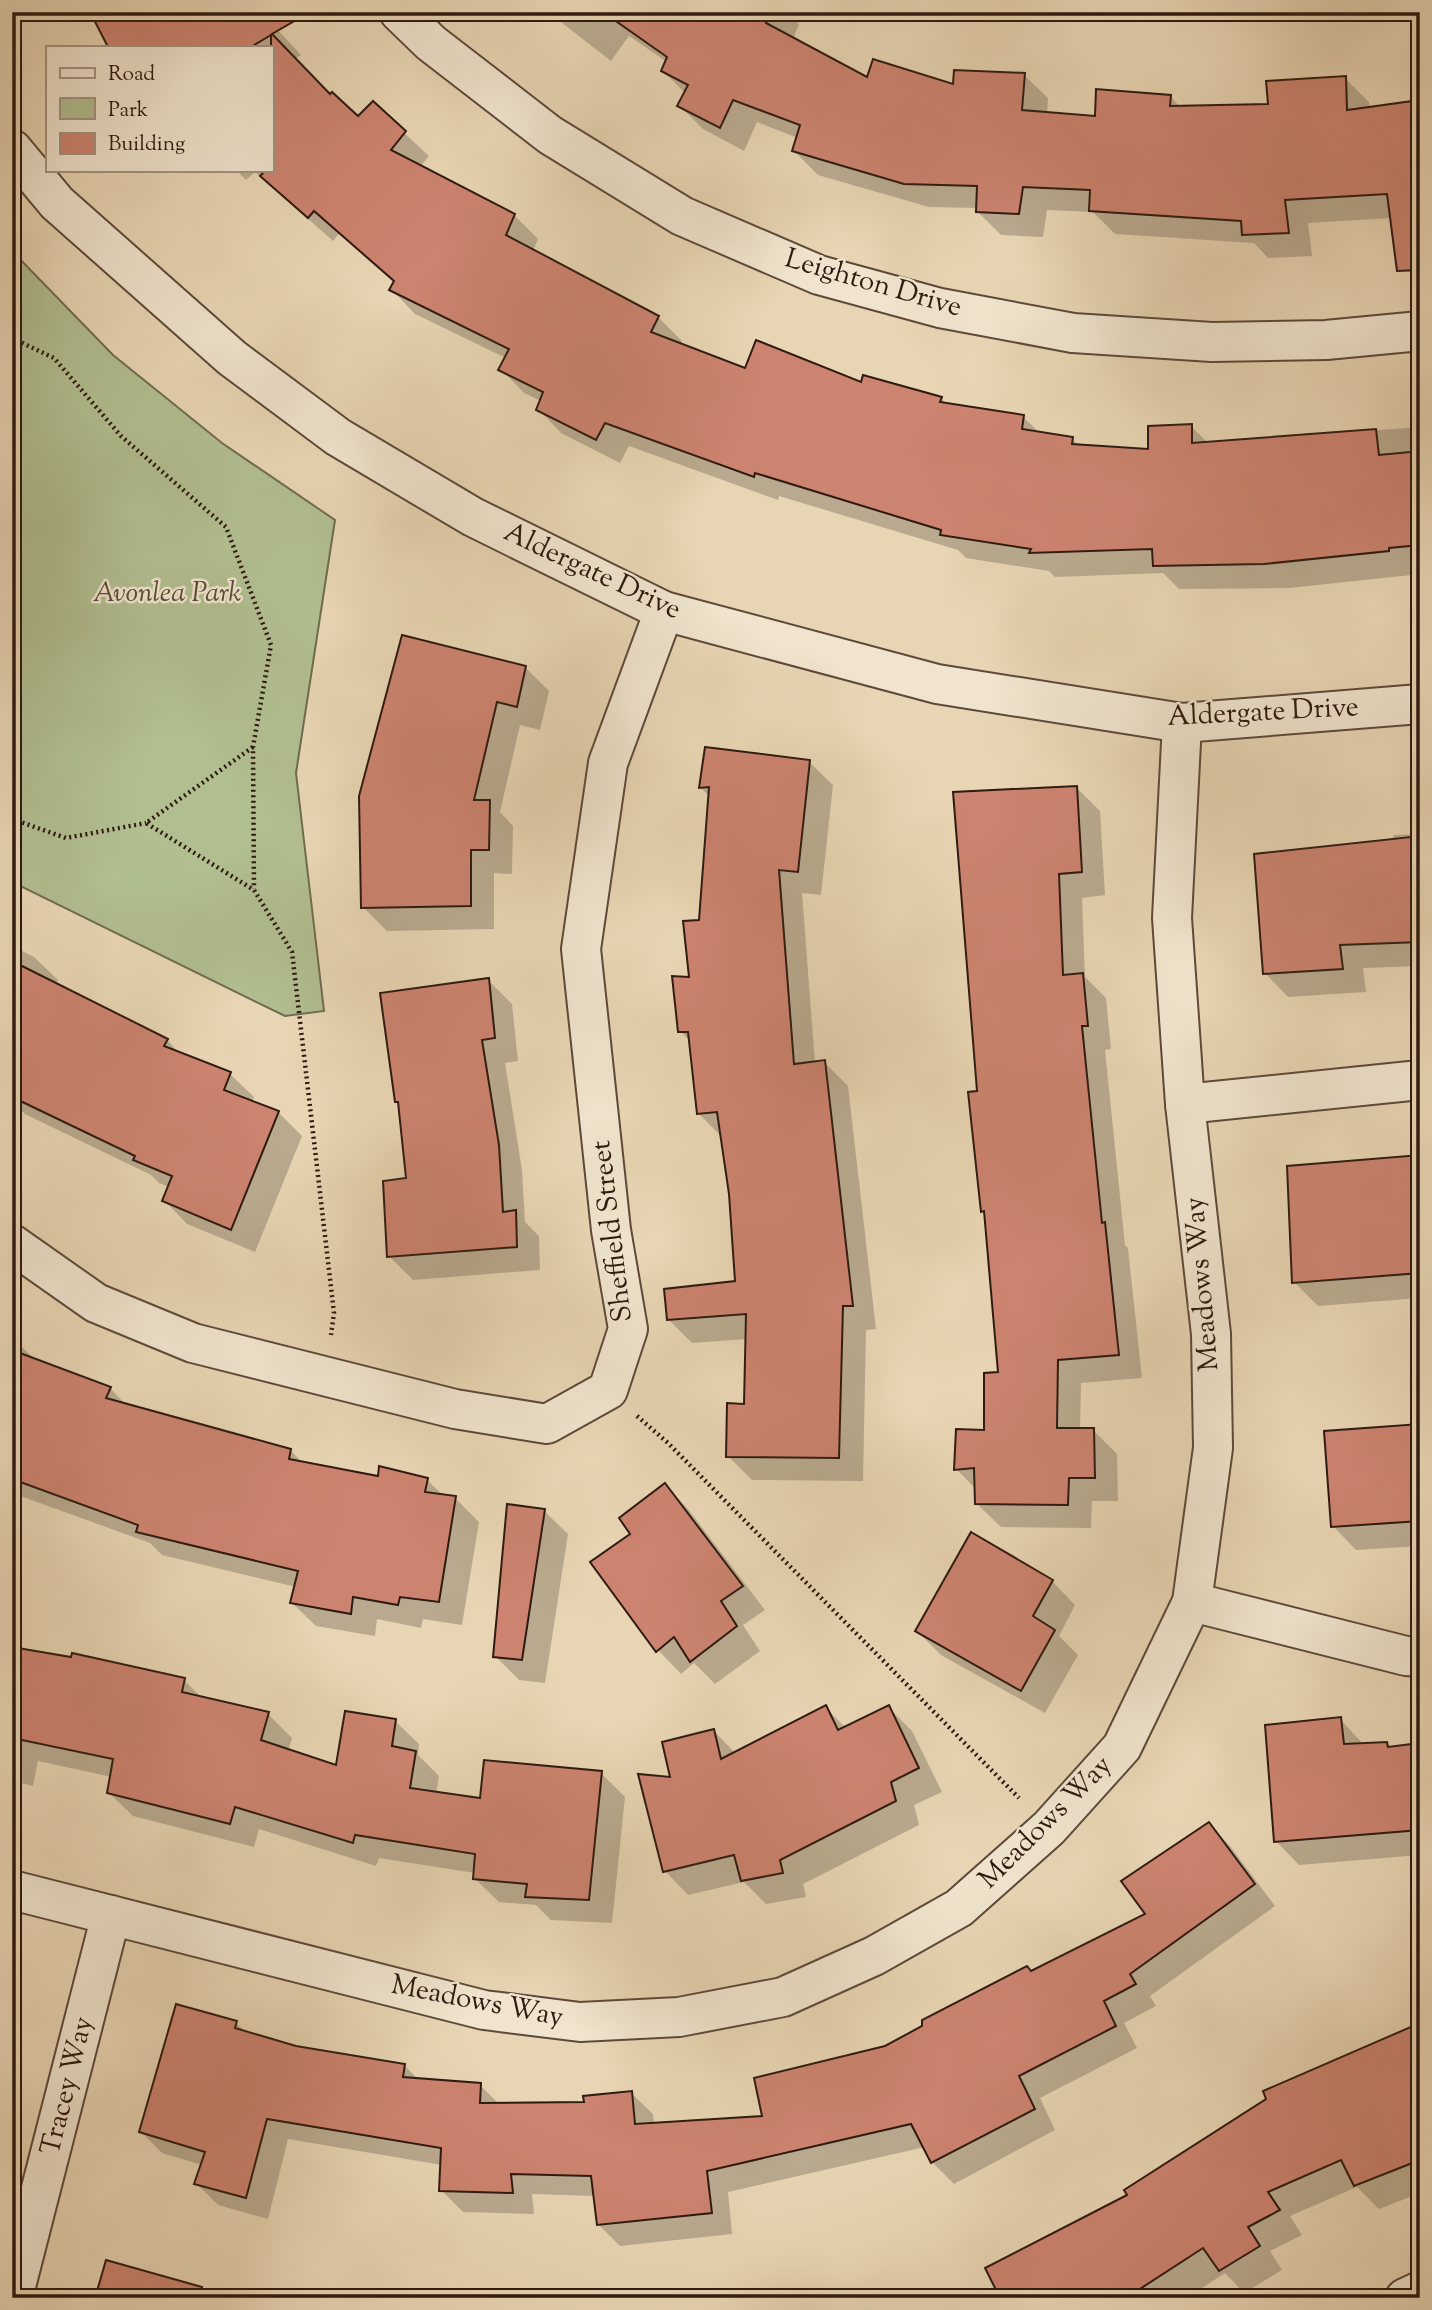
<svg xmlns="http://www.w3.org/2000/svg" width="1432" height="2310" viewBox="0 0 1432 2310" font-family="'Sorts Mill Goudy',serif">
	<style>
		.green { fill: #b1be90; stroke: #706c50; stroke-width: 2 }
		.shadow { fill: #0003 }
		.building { fill: #cc836f; stroke: #2f1a11; stroke-width: 2 }
		.lines { fill: none; stroke-linecap: round; stroke-linejoin: round }
		.minor-casing { stroke: #5d493a; stroke-width: 42 }
		.tertiary-casing { stroke: #5d493a; stroke-width: 42 }
		.path { stroke: #2f1a11; stroke-width: 4.5; stroke-dasharray: 2 3.5; stroke-linecap: butt }
		.minor { stroke: #f0e4ce; stroke-width: 38 }
		.tertiary { stroke: #f0e4ce; stroke-width: 38 }
		.labels { text-anchor: middle; dominant-baseline: central; stroke-width: 5; stroke-linejoin: round; paint-order: stroke }
		.street-label { font-size: 28px; fill: #2f1a11; stroke: #f0e4ce }
		.park-label { font-size: 28px; font-style: italic; fill: #564b37; stroke: #f0e4ce }
	</style>
	<rect width="100%" height="100%" fill="#e8d5b3"/>
	<filter id="stains"><feTurbulence type="fractalNoise" baseFrequency=".00286" numOctaves="4"/><feColorMatrix values="0 0 0 0 .2 0 0 0 0 .09 0 0 0 0 .02 0 0 0 .5 -.17"/></filter>
	<radialGradient id="worn" r=".72"><stop offset=".6" stop-color="#630" stop-opacity="0"/><stop offset="1" stop-color="#630" stop-opacity=".3"/></radialGradient>
	<path class="green" d="M12,251L113,355L222,443L335,520L296,773L324,1011L285,1016L12,882Z"/>
	<g class="shadow">
		<path d="M261,12L301,55L295,59L330,96L358,119L373,104L429,156L420,167L514,215L538,239L533,251L658,317L682,341L680,345L746,370L862,385L941,398L948,405L1023,417L1040,433L1072,439L1080,446L1149,451L1191,426L1208,443L1420,427V570L1411,571L1412,575L1289,588L1179,589L1163,573L1055,577L1049,571L966,558L958,550L779,496L778,500L629,446L620,463L561,433L538,409L541,401L524,393L501,369L506,358L415,314L392,290L395,283L339,234L333,241L255,172L246,180L236,170H271V47H112L108,44Z"/>
		<path d="M548,12H787L799,24L793,39L868,79L955,87L1024,75L1048,98L1047,114L1096,118L1170,96L1181,108L1270,106L1345,78L1369,102V109L1420,102L1392,218L1308,223L1312,256L1268,258L1254,243L1115,234L1093,212L1047,210L1043,237L1001,235L977,211L978,208L929,207L818,175L794,151L798,138L757,122L744,151L703,129L679,105L686,94L663,71L667,62L629,36L611,61Z"/>
		<path d="M404,637L525,667L549,691L540,730L520,725L500,812L513,826L512,874L494,873V929L387,931L363,907Z"/>
		<path d="M809,762L833,785L821,895L802,893L815,1063L824,1062L848,1086L876,1329L866,1330L863,1481L752,1480L728,1456L745,1406L747,1339L692,1343L668,1319L736,1283L731,1194L722,1137L698,1113L691,1042L680,1031L700,922L710,797L701,788Z"/>
		<path d="M1076,787L1100,811L1105,895L1082,898L1085,977L1106,998L1111,1049L1105,1050L1125,1245L1128,1248L1142,1378L1081,1383L1080,1430H1093L1117,1454L1118,1501H1092L1091,1528L1001,1527L977,1504L976,1489L956,1469L985,1431L1000,1374L986,1215L983,1211L979,1093Z"/>
		<path d="M1420,834V966L1363,968L1366,992L1288,997L1265,973L1394,841L1393,835Z"/>
		<path d="M12,946L34,957L58,980L56,985L167,1040L180,1054L230,1074L254,1097L252,1102L278,1112L302,1136L255,1252L187,1224L164,1200L169,1187L159,1183L151,1175L25,1114L12,1101Z"/>
		<path d="M488,980L512,1004L518,1061L505,1063L522,1170L525,1222L539,1236L540,1270L413,1280L389,1256L408,1180L400,1106L396,1102Z"/>
		<path d="M1420,1157V1298L1318,1306L1294,1282Z"/>
		<path d="M12,1338L38,1362L110,1388L127,1406L290,1450L303,1463L379,1478L427,1480L444,1496L455,1498L479,1522L462,1625L423,1619L421,1628L377,1619L375,1636L316,1626L292,1603L296,1587L162,1555L150,1543L15,1494L12,1491Z"/>
		<path d="M1420,1425V1546L1356,1550L1333,1526Z"/>
		<path d="M665,1485L688,1509L765,1610L743,1625L760,1651L715,1684L694,1663L681,1674L658,1650L633,1534Z"/>
		<path d="M544,1511L568,1534L545,1683L519,1680L495,1656Z"/>
		<path d="M1052,1581L1075,1605L1059,1636L1078,1655L1045,1713L941,1655L917,1631Z"/>
		<path d="M12,1649L184,1680L203,1699L268,1714L292,1738L288,1751L338,1768L395,1721L419,1744L418,1755L439,1776L436,1794L482,1800L601,1773L625,1797L612,1923L551,1920L536,1905L499,1902L475,1879V1873L379,1858L376,1866L259,1829L254,1847L133,1816L109,1793L112,1777L38,1761L33,1786L12,1781Z"/>
		<path d="M825,1707L846,1728L888,1707L912,1731L942,1792L914,1805L919,1825L803,1884L806,1897L766,1904L744,1882L688,1895L665,1871L672,1779L714,1731L736,1754Z"/>
		<path d="M1340,1719L1364,1745L1387,1744L1391,1748L1420,1744V1855L1299,1865L1276,1841Z"/>
		<path d="M1209,1824L1230,1846L1275,1906L1150,1996L1156,2006L1124,2023L1137,2048L1040,2098L1055,2130L954,2184L932,2162L925,2147L728,2192L732,2234L620,2246L598,2224L595,2196L532,2194L534,2214L463,2212L441,2190L442,2165L288,2139L268,2219L218,2205L196,2183L202,2165L162,2153L141,2132L236,2023L247,2033L296,2047L405,2066L419,2080L480,2085L500,2105L586,2104L631,2093L653,2114L654,2124L764,2118L886,2048L1147,1915Z"/>
		<path d="M12,2007L20,2015L12,2062Z"/>
		<path d="M1420,2019V2193L1379,2209L1357,2187L1290,2216L1302,2235L1270,2251L1282,2270L1244,2293L1225,2273L1187,2298H1002L1129,2196L1420,2025Z"/>
		<path d="M107,2262L218,2293L223,2298H97Z"/>
	</g>
	<g class="building">
		<path d="M90,12H310L272,34L330,94L332,92L358,116L373,101L406,131L391,150L515,214L506,235L659,316L651,332L745,368L756,340L861,382L863,375L942,397L940,402L1024,415L1022,429L1073,437L1072,444L1148,449V426L1192,424V443L1376,429L1379,455L1420,451V545L1389,548V551L1264,564L1153,566L1152,549L1029,553L1031,549L940,535L941,530L755,473L754,477L605,423L596,440L536,410L543,392L498,370L509,349L389,290L394,281L314,211L308,218L260,176L266,170H271V35L251,47H108Z"/>
		<path d="M603,12H770L766,23L867,77L873,59L953,84L954,70L1025,73L1022,110L1095,116L1096,89L1171,95L1170,106L1268,104L1266,81L1346,76L1347,110L1420,100V270L1397,271L1387,194L1285,200L1289,233L1242,235L1241,221L1089,211L1090,190L1023,187L1019,214L976,212L977,186L904,184L792,151L800,125L733,100L720,128L677,106L688,85L661,71L667,57Z"/>
		<path d="M402,635L526,666L517,707L497,702L474,800H490L489,850H471V906L361,908L359,796Z"/>
		<path d="M705,747L810,760L798,872L779,870L794,1064L825,1060L853,1306H843L839,1458L726,1457L727,1403L744,1404L746,1314L667,1320L664,1289L735,1281L729,1194L717,1112L697,1114L688,1032H678L672,976L689,977L683,921L699,920L709,787L699,788Z"/>
		<path d="M1077,786L1082,872L1059,874L1063,975L1083,973L1088,1026H1082L1102,1223L1105,1222L1119,1355L1058,1360L1057,1428H1094L1095,1478H1069L1068,1505L975,1504L974,1468L954,1470L956,1429L984,1430V1373L998,1372L984,1211L981,1212L968,1092L977,1091L953,792Z"/>
		<path d="M1420,836V942L1340,945L1343,969L1263,974L1254,854Z"/>
		<path d="M12,961L168,1039L164,1046L231,1072L224,1090L279,1111L231,1230L162,1201L172,1176L133,1160L135,1156L12,1097Z"/>
		<path d="M489,978L495,1038L482,1040L499,1145L503,1212L516,1210L517,1247L387,1257L383,1181L406,1178L398,1102H395L380,993Z"/>
		<path d="M1420,1155V1273L1292,1283L1287,1166Z"/>
		<path d="M12,1350L111,1387L106,1398L291,1449L289,1459L378,1476L379,1466L428,1478L425,1492L456,1496L439,1602L400,1597L398,1605L353,1597L351,1614L290,1603L298,1571L136,1532L138,1525L12,1479Z"/>
		<path d="M1420,1424V1521L1331,1527L1324,1431Z"/>
		<path d="M665,1483L743,1586L721,1601L737,1626L690,1662L674,1637L656,1652L590,1562L630,1534L619,1518Z"/>
		<path d="M507,1504L545,1509L522,1660L493,1657Z"/>
		<path d="M971,1532L1053,1580L1033,1616L1055,1630L1021,1691L915,1631Z"/>
		<path d="M12,1647L71,1657L72,1653L185,1678L182,1692L269,1712L261,1740L336,1765L345,1711L396,1719L392,1746L416,1751L410,1788L480,1798L484,1760L602,1771L589,1900L525,1897L527,1884L473,1879L475,1854L355,1835L353,1843L235,1807L230,1824L107,1793L113,1759L12,1738Z"/>
		<path d="M826,1705L838,1730L889,1705L919,1768L891,1782L896,1801L780,1860L783,1873L741,1881L734,1855L663,1872L638,1774L670,1777L662,1742L714,1729L721,1759Z"/>
		<path d="M1341,1717L1344,1744L1387,1742L1388,1747L1420,1743V1830L1274,1842L1265,1725Z"/>
		<path d="M1209,1822L1255,1884L1130,1974L1136,1984L1104,2001L1116,2026L1019,2076L1035,2109L931,2163L911,2124L707,2171L712,2213L597,2225L591,2176L511,2174L513,2193L439,2191L441,2148L267,2119L246,2198L194,2184L205,2152L139,2132L176,2004L237,2021L235,2028L296,2046L405,2064L403,2077L481,2083L480,2103L584,2102L583,2096L632,2091L635,2124L762,2116L754,2078L885,2046L922,2026V2020L1027,1966L1031,1971L1145,1914L1121,1881Z"/>
		<path d="M1420,2023V2160L1354,2186L1341,2160L1268,2192L1280,2210L1248,2227L1260,2246L1219,2271L1203,2248L1126,2298H1000L985,2268L1127,2195L1124,2190L1266,2099L1263,2091Z"/>
		<path d="M106,2260L202,2287L201,2298H95Z"/>
	</g>
	<g class="lines">
		<defs>
			<g id="minor">
				<path d="M399,12L431,43L550,135L682,216L819,275L940,308L1073,333L1212,342L1326,340L1420,331"/>
				<path d="M1185,1104L1420,1080"/>
				<path d="M12,1244L96,1303L193,1343L455,1409L547,1424L608,1390L628,1329L611,1230L581,949L608,763L664,611"/>
				<path d="M1192,1602L1406,1656L1420,1657"/>
				<path d="M12,1890L484,2010L580,2022L679,2017L783,1997L874,1956L959,1908L1049,1828L1122,1747L1192,1602L1213,1448L1211,1334L1185,1104L1172,918L1182,723"/>
				<path d="M13,2298L111,1915"/>
				<path d="M1405,2298L1420,2291"/>
			</g>
			<path id="tertiary" d="M12,149L57,203L232,358L338,437L473,517L664,611L937,684L1182,723L1420,704"/>
		</defs>
		<use href="#minor" class="minor-casing"/>
		<use href="#tertiary" class="tertiary-casing"/>
		<g class="path">
			<path d="M12,338L54,358L121,436L226,527L271,645L253,747L254,889"/>
			<path d="M253,747L146,823L254,890L292,952L334,1313L331,1335"/>
			<path d="M12,819L66,838L146,823"/>
			<path d="M637,1416L668,1443L1019,1798"/>
		</g>
		<use href="#minor" class="minor"/>
		<use href="#tertiary" class="tertiary"/>
	</g>
	<g class="labels">
		<g class="street-label">
			<text transform="translate(873 284) rotate(16)">Leighton Drive</text>
			<text transform="translate(592 572) rotate(25)">Aldergate Drive</text>
			<text transform="translate(1263 713) rotate(-3)">Aldergate Drive</text>
			<text transform="translate(613 1231) rotate(-97)">Sheffield Street</text>
			<text transform="translate(1203 1284) rotate(-95)">Meadows Way</text>
			<text transform="translate(1046 1823) rotate(-45)">Meadows Way</text>
			<text transform="translate(477 2002) rotate(11)">Meadows Way</text>
			<text transform="translate(68 2086) rotate(-76)">Tracey Way</text>
		</g>
		<g class="park-label">
			<text x="167" y="594">Avonlea Park</text>
		</g>
	</g>
	<rect width="1432" height="2310" fill="none" stroke="#e8d5b3" stroke-width="42"/>
	<rect x="14" y="14" width="1404" height="2282" fill="none" stroke="#2f1a11" stroke-width="3.5"/>
	<rect x="21" y="21" width="1390" height="2268" fill="none" stroke="#2f1a11" stroke-width="2"/>
	<rect x="46" y="46" width="228" height="126" fill="#f0e4ce" stroke="#a39382" stroke-width="2"/>
	<rect x="60" y="68" width="35" height="10" fill="#f0e4ce" stroke="#a39382" stroke-width="2"/>
	<text x="108" y="80" font-size="21" fill="#2f1a11">Road</text>
	<rect x="60" y="98" width="35" height="21" fill="#b1be90" stroke="#a39382" stroke-width="2"/>
	<text x="108" y="116" font-size="21" fill="#2f1a11">Park</text>
	<rect x="60" y="133" width="35" height="21" fill="#cc836f" stroke="#a39382" stroke-width="2"/>
	<text x="108" y="150" font-size="21" fill="#2f1a11">Building</text>
	<rect width="100%" height="100%" filter="url(#stains)"/>
	<rect width="100%" height="100%" fill="url(#worn)"/>
</svg>
